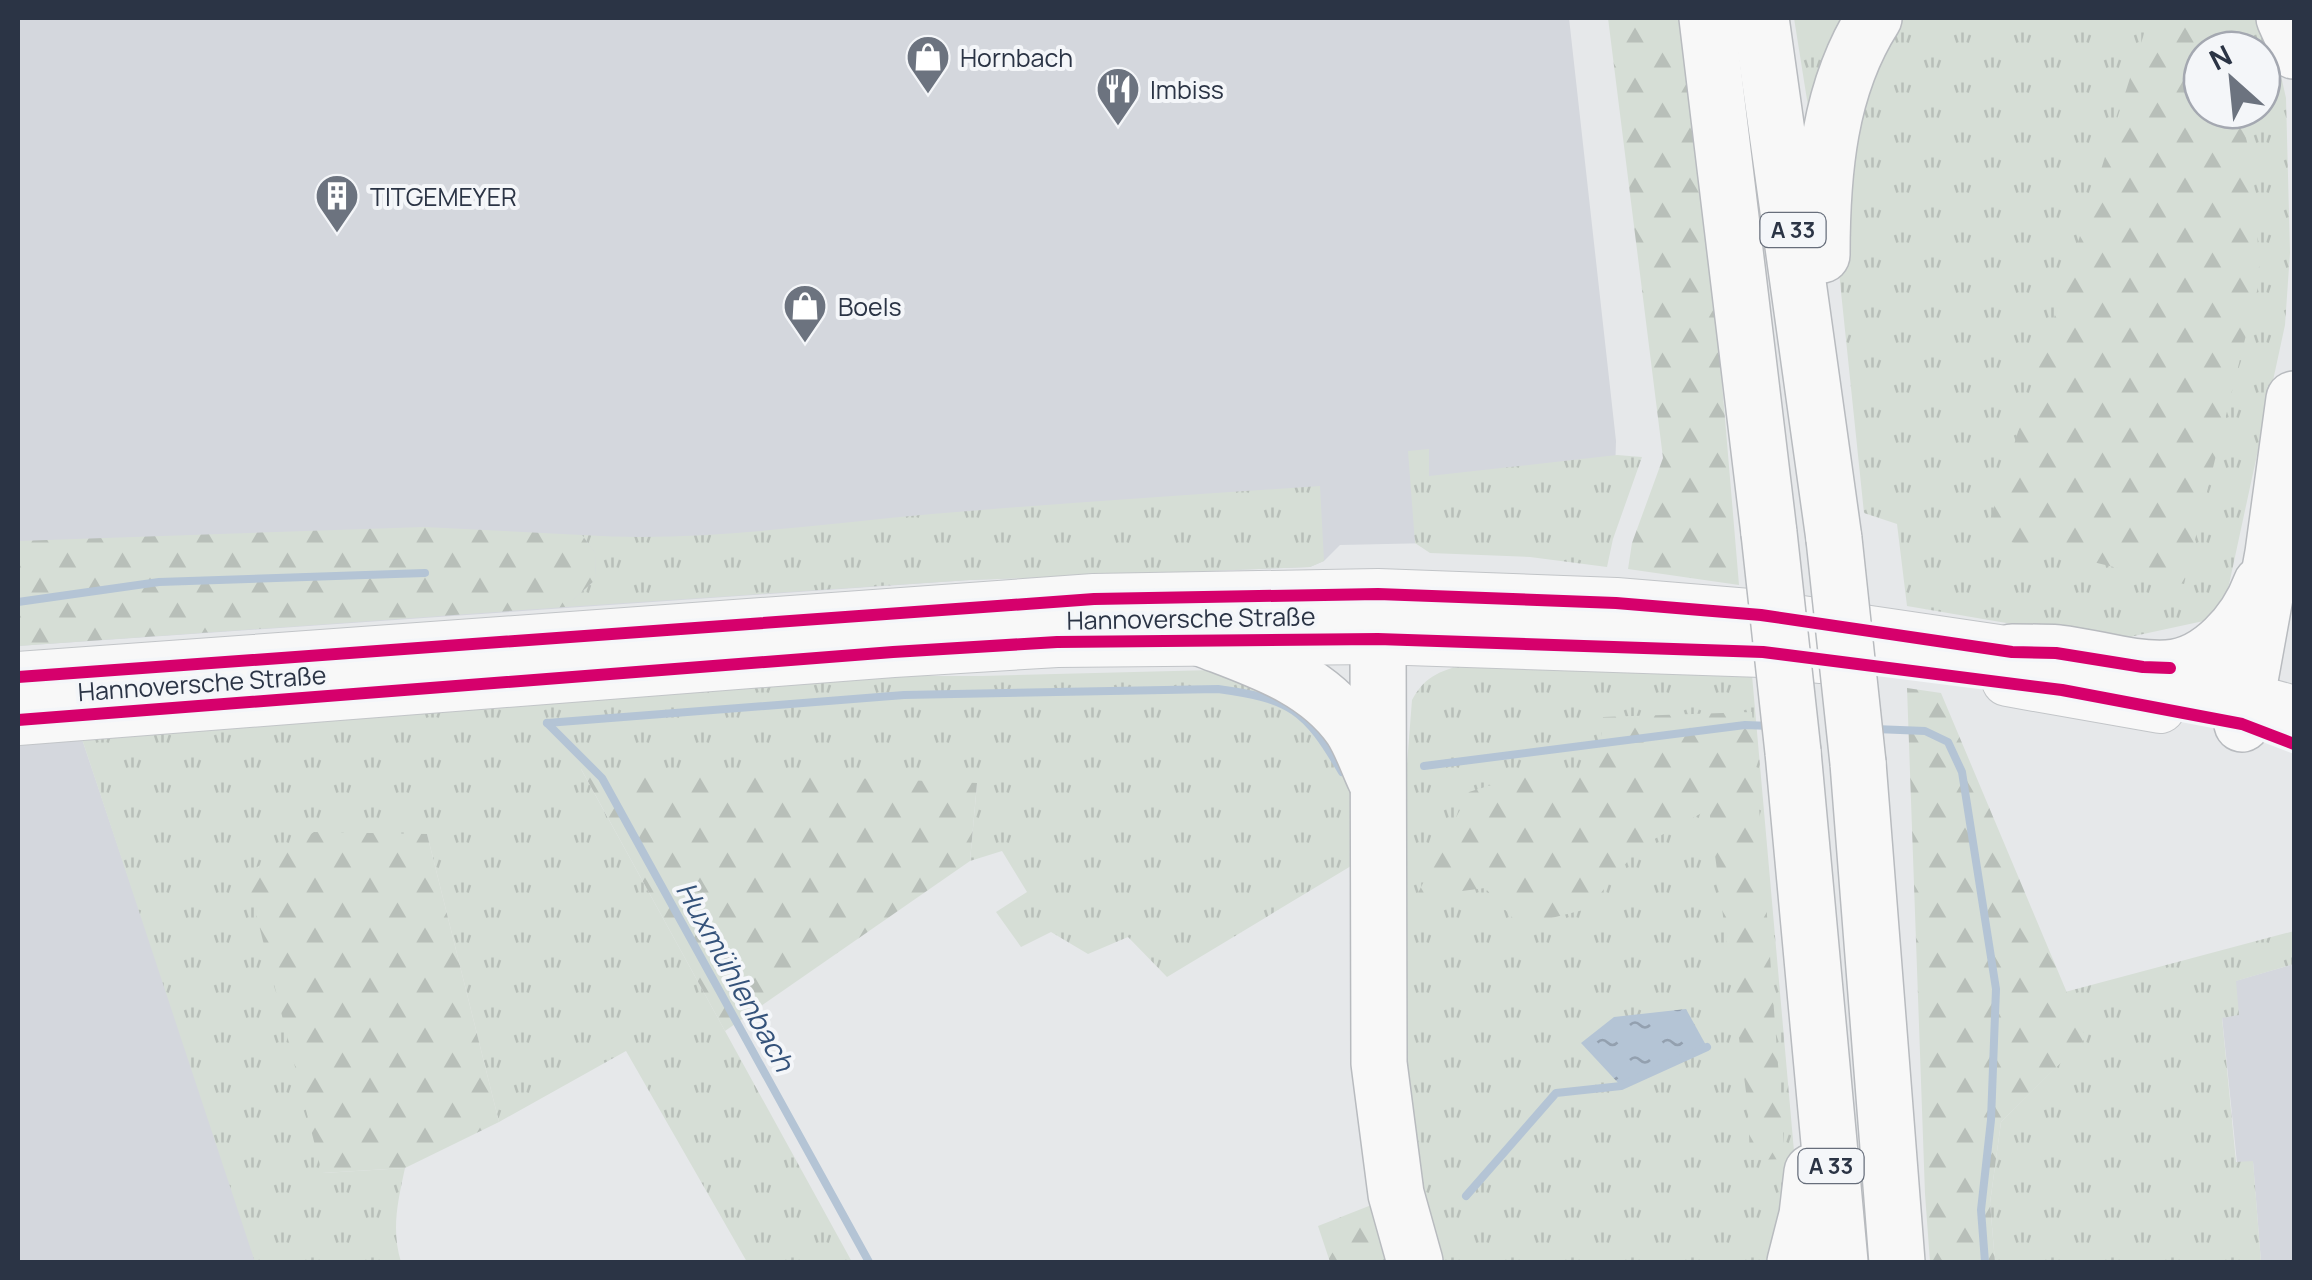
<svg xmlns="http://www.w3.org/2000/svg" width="2312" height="1280" viewBox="0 0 2312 1280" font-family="Manrope,sans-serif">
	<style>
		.built { fill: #d4d7dd }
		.grass { fill: url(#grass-tufts); fill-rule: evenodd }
		.forest { fill: url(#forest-firs) }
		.water { fill: url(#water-ripples) }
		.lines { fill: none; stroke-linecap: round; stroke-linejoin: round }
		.stream { stroke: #b4c4d5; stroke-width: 8 }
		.major-casing { stroke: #c2c5c8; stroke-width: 52 }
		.highway-casing { stroke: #b8bbbf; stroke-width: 58 }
		.major { stroke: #f8f8f8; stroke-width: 50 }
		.highway { stroke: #f8f8f8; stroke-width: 55 }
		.highway-bridge-casing { stroke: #b8bbbf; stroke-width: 58; stroke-linecap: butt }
		.highway-bridge { stroke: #f8f8f8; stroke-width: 55 }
		.cycleway-casing { stroke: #f4f6f9; stroke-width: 19 }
		.cycleway { stroke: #d6006c; stroke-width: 12 }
		.labels { text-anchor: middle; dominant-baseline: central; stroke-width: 8; stroke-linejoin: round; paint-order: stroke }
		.shield { fill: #f4f6f9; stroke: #676e7b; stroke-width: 2.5 }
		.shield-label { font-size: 22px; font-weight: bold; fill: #2b3445 }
		.poi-label { font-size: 25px; fill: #2b3445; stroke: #f4f6f9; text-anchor: start }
		.street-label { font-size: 25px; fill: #2b3445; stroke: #f4f6f9 }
		.water-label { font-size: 28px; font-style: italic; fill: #34527a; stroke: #f4f6f9 }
	</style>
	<defs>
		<pattern id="grass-tufts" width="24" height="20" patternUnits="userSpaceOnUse" patternTransform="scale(2.5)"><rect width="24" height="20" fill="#d6ded6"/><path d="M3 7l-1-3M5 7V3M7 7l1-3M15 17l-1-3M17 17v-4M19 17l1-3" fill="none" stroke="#b8bfb9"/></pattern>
		<pattern id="forest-firs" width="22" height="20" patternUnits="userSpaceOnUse" patternTransform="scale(2.5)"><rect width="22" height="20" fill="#d6ded6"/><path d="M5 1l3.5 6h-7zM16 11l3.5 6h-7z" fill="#b8bfb9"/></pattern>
		<pattern id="water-ripples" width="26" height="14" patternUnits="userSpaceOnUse" patternTransform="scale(2.5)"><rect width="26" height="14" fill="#b4c4d5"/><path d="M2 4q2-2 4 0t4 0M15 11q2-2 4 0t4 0" fill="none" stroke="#93a0af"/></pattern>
	</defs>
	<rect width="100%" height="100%" fill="#e6e8ea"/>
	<g class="built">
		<path d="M18,18H1569L1616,441L1613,539L1340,545L1324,561L1310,567L970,580L18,646Z"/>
		<path d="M81,736L255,1256V1262H18V741Z"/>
		<path d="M2294,964V1262H2261L2253,1162L2237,1163L2222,1017L2235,981Z"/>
	</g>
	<g class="grass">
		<path d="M1794,18H1874L1822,194Z"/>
		<path d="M1887,18H2268L2286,98L2290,253L2285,325L2222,617L2111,641L1907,606L1897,524L1864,513L1835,234L1868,51ZM2202,50H2262V110H2202Z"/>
		<path d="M1429,449V476L1617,455L1642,457L1613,539L1607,567L1530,557L1430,553L1415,543L1408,451Z"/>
		<path d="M1320,486L1324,561L1310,567L970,580L565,607L595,580L596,554L582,535C699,543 816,524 932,514C1061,503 1190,495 1320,486Z"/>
		<path d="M1471,663L1752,675L1799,1208L1787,1262H1432L1423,1241L1393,942L1412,700C1426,674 1443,670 1471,663Z"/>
		<path d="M1213,670L1290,688L1353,778L1356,863L1167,977L1128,937L1088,954L1051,932L1021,947L996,912L1027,892L1002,851L970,861L977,784L581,769L852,1262H747L626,1051L499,1122L427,834L323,1173L405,1168C398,1201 391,1229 401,1262H255L81,736L856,676H982Z"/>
		<path d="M2294,931V964L2236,981L2239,1015L2222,1018L2236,1162L2253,1161L2261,1262H1995L1990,1203L2001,1122L2085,1038L2065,992Z"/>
	</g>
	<g class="forest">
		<path d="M1608,18H1683L1706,193L1739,585L1628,569L1632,543L1663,458Z"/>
		<path d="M2149,18H2215L2223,50H2202V110H2239L2253,166L2260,279L2184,584L1985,536Z"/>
		<path d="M424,527L582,535L596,554L595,580L565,607L18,646V541Z"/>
		<path d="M1907,688L1941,693L2086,1038L2001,1122L1990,1203L1995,1262H1930L1925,1194Z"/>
		<path d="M1752,712L1785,1159L1750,1160L1748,1107L1709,809L1640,847L1587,909L1520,926L1485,888L1416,897L1469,792L1529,773L1598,766L1603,717Z"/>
		<path d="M580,767L977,783L970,861L725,1031Z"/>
		<path d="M314,832L427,834L499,1122L405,1168L322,1173L246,874Z"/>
		<path d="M1374,1204L1392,1262H1330L1318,1226Z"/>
	</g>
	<path class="water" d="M1686,1009L1707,1047L1621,1086L1581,1043L1614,1017Z"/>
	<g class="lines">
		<g class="stream">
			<path d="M18,602L159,582L425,573"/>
			<path d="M547,723L904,695L1218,689C1291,699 1305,709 1342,772"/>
			<path d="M547,723L602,778L869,1262"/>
			<path d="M1875,729L1925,731L1948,742L1962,772L1996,989L1991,1120L1981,1210L1985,1262"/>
			<path d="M1424,766L1745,725L1771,726"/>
			<path d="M1466,1196L1556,1093L1621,1086L1707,1047"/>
		</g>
		<defs>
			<g id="major">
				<path d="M18,677L1094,599L1378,594L1616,603L1761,615L2012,652L2049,666"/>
				<path d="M2123,679L2247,698L2294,711"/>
				<path d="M2007,681L2160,708"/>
				<path d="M18,720L893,652L1057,642L1378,639L1763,652L1819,658"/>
			</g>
			<g id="highway">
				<path d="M1707,18L1769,533"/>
				<path d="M1761,18L1834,539"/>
				<path d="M2284,18L2293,38L2294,51"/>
				<path d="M1822,255C1822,173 1829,88 1874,18"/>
				<path d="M1203,639C1257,660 1316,678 1351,728C1361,743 1367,762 1375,779"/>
				<path d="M1378,639L1379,1063L1396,1194L1415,1262"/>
				<path d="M2012,652C2028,652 2044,652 2059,653C2095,657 2131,670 2167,668C2210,666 2247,622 2261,584"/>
				<path d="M2242,724L2273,553L2294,399"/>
				<path d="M1793,752L1840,1262"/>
				<path d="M1858,763L1897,1262"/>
				<path d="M1795,1262L1807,1215L1812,1172"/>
			</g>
		</defs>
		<use href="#major" class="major-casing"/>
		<use href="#highway" class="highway-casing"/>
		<use href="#major" class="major"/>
		<use href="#highway" class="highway"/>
		<defs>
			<g id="highway-bridge">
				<path d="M1769,533L1793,752"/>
				<path d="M1834,539L1858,763"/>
			</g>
		</defs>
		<use href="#highway-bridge" class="highway-bridge-casing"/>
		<use href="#highway-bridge" class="highway-bridge"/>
		<defs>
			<g id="cycleway">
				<path d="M18,677L1094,599L1378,594L1616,603L1761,615L2012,652L2056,653L2143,667L2170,668"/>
				<path d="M18,720L893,652L1057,642L1378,639L1763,652L2062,690L2242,724L2294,744"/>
			</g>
		</defs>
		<use href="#cycleway" class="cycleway-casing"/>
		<use href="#cycleway" class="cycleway"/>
	</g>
	<defs>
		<symbol id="shop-pin" viewBox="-11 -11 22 30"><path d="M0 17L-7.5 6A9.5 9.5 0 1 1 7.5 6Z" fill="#6c737f" stroke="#f4f6f9"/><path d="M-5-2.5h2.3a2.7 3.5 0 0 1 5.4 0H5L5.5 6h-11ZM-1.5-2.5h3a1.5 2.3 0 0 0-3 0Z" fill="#fff"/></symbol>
		<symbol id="restaurant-pin" viewBox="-11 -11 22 30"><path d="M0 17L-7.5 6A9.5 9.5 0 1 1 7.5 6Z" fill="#6c737f" stroke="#f4f6f9"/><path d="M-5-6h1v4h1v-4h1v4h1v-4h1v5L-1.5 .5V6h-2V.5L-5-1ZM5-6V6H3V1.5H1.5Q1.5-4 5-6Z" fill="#fff"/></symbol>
		<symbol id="building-pin" viewBox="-11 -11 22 30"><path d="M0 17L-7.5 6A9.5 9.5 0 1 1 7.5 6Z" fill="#6c737f" stroke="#f4f6f9"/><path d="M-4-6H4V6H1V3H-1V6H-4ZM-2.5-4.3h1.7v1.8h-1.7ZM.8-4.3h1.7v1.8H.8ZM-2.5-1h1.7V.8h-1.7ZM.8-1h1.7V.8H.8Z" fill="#fff"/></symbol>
	</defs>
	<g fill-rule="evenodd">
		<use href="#shop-pin" x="903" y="32" width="50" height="68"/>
		<use href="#restaurant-pin" x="1093" y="64" width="50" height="68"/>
		<use href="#building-pin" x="312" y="171" width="50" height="68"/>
		<use href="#shop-pin" x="780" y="281" width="50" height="68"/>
	</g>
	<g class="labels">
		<g class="shield">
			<rect x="1760.5" y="213" width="65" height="34" rx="8"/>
			<rect x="1798.5" y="1149" width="65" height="34" rx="8"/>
		</g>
		<g class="shield-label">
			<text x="1793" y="230">A 33</text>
			<text x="1831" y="1166">A 33</text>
		</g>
		<g class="poi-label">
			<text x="960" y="57">Hornbach</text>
			<text x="1150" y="89">Imbiss</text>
			<text x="370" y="196">TITGEMEYER</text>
			<text x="838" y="306">Boels</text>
		</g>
		<g class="street-label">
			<text transform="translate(1191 618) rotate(-1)">Hannoversche Straße</text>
			<text transform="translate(202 683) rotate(-4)">Hannoversche Straße</text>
		</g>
		<g class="water-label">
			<text transform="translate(736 976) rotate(61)">Huxmühlenbach</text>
		</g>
	</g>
	<rect width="2312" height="1280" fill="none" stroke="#2b3445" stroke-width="40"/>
	<g transform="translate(2232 80) rotate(333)"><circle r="48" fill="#f4f6f9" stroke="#a4a8b1" stroke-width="2.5"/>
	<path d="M0-8L18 38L0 25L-18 38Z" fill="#6c737f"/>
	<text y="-15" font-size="28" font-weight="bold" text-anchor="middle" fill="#2b3445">N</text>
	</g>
</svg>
